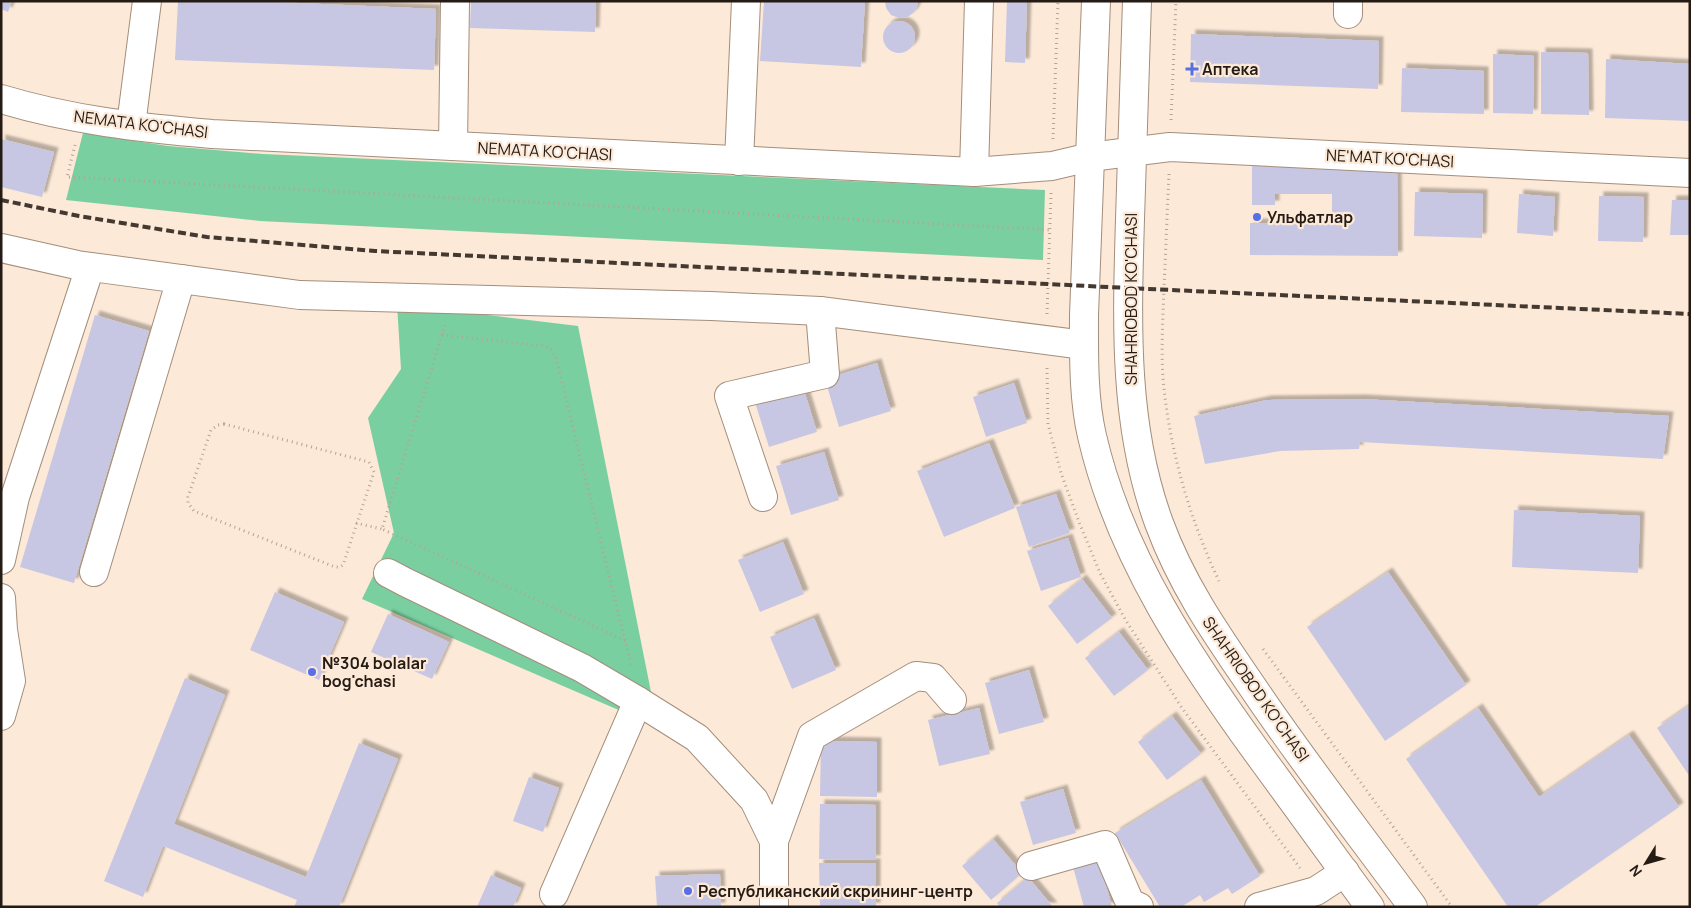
<svg xmlns="http://www.w3.org/2000/svg" width="1691" height="908" viewBox="0 0 1691 908" font-family="Manrope,sans-serif">
	<style>
		.green { fill: #79cfa0 }
		.building { fill: #c8c7e3; filter: url(#shadow) }
		.lines { fill: none; stroke-linecap: round; stroke-linejoin: round }
		.minor-casing { stroke: #a48e7b; stroke-width: 30 }
		.major-casing { stroke: #a48e7b; stroke-width: 30 }
		.path { stroke: #b3a496; stroke-width: 3; stroke-dasharray: 1 4; stroke-linecap: butt }
		.minor { stroke: #fff; stroke-width: 28 }
		.major { stroke: #fff; stroke-width: 28 }
		.rail { stroke: #443931; stroke-width: 4; stroke-dasharray: 8 4; stroke-linecap: butt }
		.poi-dot { fill: #5870e6; stroke: #fce9d8; stroke-width: 2 }
		.labels { text-anchor: middle; dominant-baseline: central; stroke-width: 4.5; stroke-linejoin: round; paint-order: stroke }
		.poi-label { font-size: 16px; font-weight: bold; fill: #241b14; stroke: #fce9d8; text-anchor: start }
		.street-label { font-size: 16px; fill: #241b14; stroke: #fce9d8 }
	</style>
	<defs>
		<filter id="shadow"><feDropShadow dx="4.5" dy="-4.5" stdDeviation="1" flood-color="#0004"/></filter>
	</defs>
	<rect width="100%" height="100%" fill="#fce9d8"/>
	<g class="green">
		<path d="M83,133L168,146L263,154L1045,190L1043,260L260,221L66,200Z"/>
		<path d="M397,304L578,326L658,727L362,599L394,533L368,418L401,369Z"/>
	</g>
	<g class="building">
		<path d="M1,1H12L8,12L1,9Z"/>
		<path d="M178,1H252L436,9L434,70L175,60Z"/>
		<path d="M471,1H596L595,32L470,28Z"/>
		<path d="M764,1H865L861,67L760,61Z"/>
		<path d="M885,1H917L918,4L914,12L908,17L899,18L891,15L886,8Z"/>
		<path d="M1007,1H1027L1025,63L1005,62Z"/>
		<circle cx="899" cy="37" r="16"/>
		<path d="M1191,34L1379,41L1378,89L1190,82Z"/>
		<path d="M1541,52L1588,53L1589,115L1541,114Z"/>
		<path d="M1493,54L1534,56L1533,114L1493,113Z"/>
		<path d="M1606,59L1690,64V121L1605,118Z"/>
		<path d="M1402,68L1484,71V114L1401,112Z"/>
		<path d="M1,139L54,152L42,197L1,187Z"/>
		<path d="M1252,166L1397,167L1398,256L1250,255V223H1332V194H1275V205H1252Z"/>
		<path d="M1415,192L1483,194L1482,238L1414,236Z"/>
		<path d="M1519,194L1555,197L1553,236L1517,233Z"/>
		<path d="M1599,196L1644,197L1643,242L1598,241Z"/>
		<path d="M1672,200H1690V235H1670Z"/>
		<path d="M95,315L149,331L74,583L20,567Z"/>
		<path d="M877,363L891,411L839,427L825,379Z"/>
		<path d="M1014,383L1027,423L986,437L973,397Z"/>
		<path d="M802,384L817,432L769,447L754,399Z"/>
		<path d="M1361,399L1669,416L1663,459L1360,442L1359,449L1280,451L1205,464L1194,416L1267,400Z"/>
		<path d="M989,443L1015,508L944,537L917,471Z"/>
		<path d="M824,452L839,500L791,515L776,466Z"/>
		<path d="M1056,494L1070,533L1029,547L1016,507Z"/>
		<path d="M1514,510L1640,516L1638,573L1512,567Z"/>
		<path d="M1068,538L1081,577L1041,591L1027,551Z"/>
		<path d="M783,542L804,594L760,612L738,560Z"/>
		<path d="M1388,572L1466,685L1385,741L1307,627Z"/>
		<path d="M1082,579L1112,618L1077,644L1048,606Z"/>
		<path d="M275,592L344,622L319,680L250,650Z"/>
		<path d="M388,614L449,642L432,679L371,652Z"/>
		<path d="M814,618L836,670L792,689L770,637Z"/>
		<path d="M1119,632L1148,670L1114,696L1085,658Z"/>
		<path d="M1029,670L1044,722L999,734L985,683Z"/>
		<path d="M185,678L225,695L174,824L306,877L359,743L398,759L339,907H294L297,900L163,846L143,897L104,881Z"/>
		<path d="M1690,705V777L1657,728Z"/>
		<path d="M979,708L990,754L939,766L928,720Z"/>
		<path d="M1478,708L1539,797L1629,735L1679,807L1535,907H1508L1406,759Z"/>
		<path d="M1172,716L1201,754L1167,780L1138,742Z"/>
		<path d="M821,741L877,742V797L820,796Z"/>
		<path d="M529,777L559,788L543,832L513,821Z"/>
		<path d="M1201,780L1260,876L1232,894L1228,888L1204,902L1200,895L1181,907H1160L1115,833Z"/>
		<path d="M1063,789L1076,833L1033,845L1020,802Z"/>
		<path d="M820,804L876,805V860L819,859Z"/>
		<path d="M993,839L1022,873L991,900L962,866Z"/>
		<path d="M1099,860L1112,907H1084L1073,867Z"/>
		<path d="M819,863H876V907H820Z"/>
		<path d="M720,874L721,907H657L655,876Z"/>
		<path d="M491,875L521,888L513,907H477Z"/>
		<path d="M1028,877L1053,907H1000L997,903Z"/>
	</g>
	<g class="lines">
		<defs>
			<g id="minor">
				<path d="M1348,14V1"/>
				<path d="M1,99C70,120 141,128 212,134L974,172L1052,166L1090,157L1170,147L1690,173"/>
				<path d="M131,125L147,1"/>
				<path d="M453,146L455,1"/>
				<path d="M739,161L746,1"/>
				<path d="M974,172L979,1"/>
				<path d="M1,248L77,265L300,295L711,306L820,311"/>
				<path d="M763,497L729,396L825,374L820,311L1084,345"/>
				<path d="M1,560L15,497L90,267"/>
				<path d="M94,572L181,279"/>
				<path d="M388,573L405,582L582,668L638,701L697,738L754,800L774,841"/>
				<path d="M1,598L3,630L11,681L1,716"/>
				<path d="M1031,866L1105,845L1130,903L1139,907"/>
				<path d="M554,894L638,701"/>
				<path d="M774,907V841L812,736L916,676L933,678L952,700"/>
				<path d="M1259,907L1316,891L1345,872"/>
			</g>
			<g id="major">
				<path d="M1096,1L1084,315C1084,355 1083,397 1092,436C1120,558 1192,663 1265,763C1300,811 1335,859 1370,907"/>
				<path d="M1137,1C1135,74 1133,147 1130,219C1127,322 1123,425 1159,523C1183,588 1219,638 1258,695C1307,767 1361,836 1413,907"/>
			</g>
		</defs>
		<use href="#minor" class="minor-casing"/>
		<use href="#major" class="major-casing"/>
		<g class="path">
			<path d="M1171,120L1176,1"/>
			<path d="M1053,139L1058,1"/>
			<path d="M75,145L67,177L1050,230"/>
			<path d="M1169,174C1167,211 1166,249 1164,287C1163,317 1161,348 1163,378C1169,448 1189,517 1219,581"/>
			<path d="M1047,314L1051,193"/>
			<path d="M445,325L382,529L626,641"/>
			<path d="M442,335L544,346L551,349L556,358L631,665"/>
			<path d="M1047,368L1048,424L1061,473L1079,522L1100,573L1125,619L1182,708L1300,868"/>
			<path d="M224,424L369,462L374,472L343,565L340,567H335L194,511L188,503V497L211,430L218,425Z"/>
			<path d="M356,523L382,529"/>
			<path d="M1263,649L1452,907"/>
		</g>
		<use href="#minor" class="minor"/>
		<use href="#major" class="major"/>
		<path class="rail" d="M1,200L79,216L207,237L375,251L1128,288L1690,314"/>
	</g>
	<g class="poi-dot">
		<path d="M1189.5 61.5h5v5h5v5h-5v5h-5v-5h-5v-5h5z"/>
		<circle cx="1257" cy="217" r="5"/>
		<circle cx="312" cy="672" r="5"/>
		<circle cx="688" cy="891" r="5"/>
	</g>
	<g class="labels">
		<g class="poi-label">
			<text x="1202" y="69">Аптека</text>
			<text x="1267" y="217">Ульфатлар</text>
			<text x="322" y="663">№304 bolalar<tspan x="322" dy="18">bog'chasi</tspan></text>
			<text x="698" y="891">Республиканский скрининг-центр</text>
		</g>
		<g class="street-label">
			<text transform="translate(141 124) rotate(7)">NEMATA KO'CHASI</text>
			<text transform="translate(545 151) rotate(3)">NEMATA KO'CHASI</text>
			<text transform="translate(1390 158) rotate(3)">NE'MAT KO'CHASI</text>
			<text transform="translate(1131 299) rotate(-90)">SHAHRIOBOD KO'CHASI</text>
			<text transform="translate(1256 689) rotate(55)">SHAHRIOBOD KO'CHASI</text>
		</g>
	</g>
	<rect width="1691" height="908" fill="none" stroke="#241b14" stroke-width="5"/>
	<g transform="translate(1646 863) rotate(233)" stroke="#fce9d8" stroke-width="4" paint-order="stroke">
	<path d="M0-4L9 19L0 12L-9 19Z" fill="#241b14"/>
	<text y="-8" font-size="14" font-weight="bold" text-anchor="middle" fill="#241b14">N</text>
	</g>
</svg>
